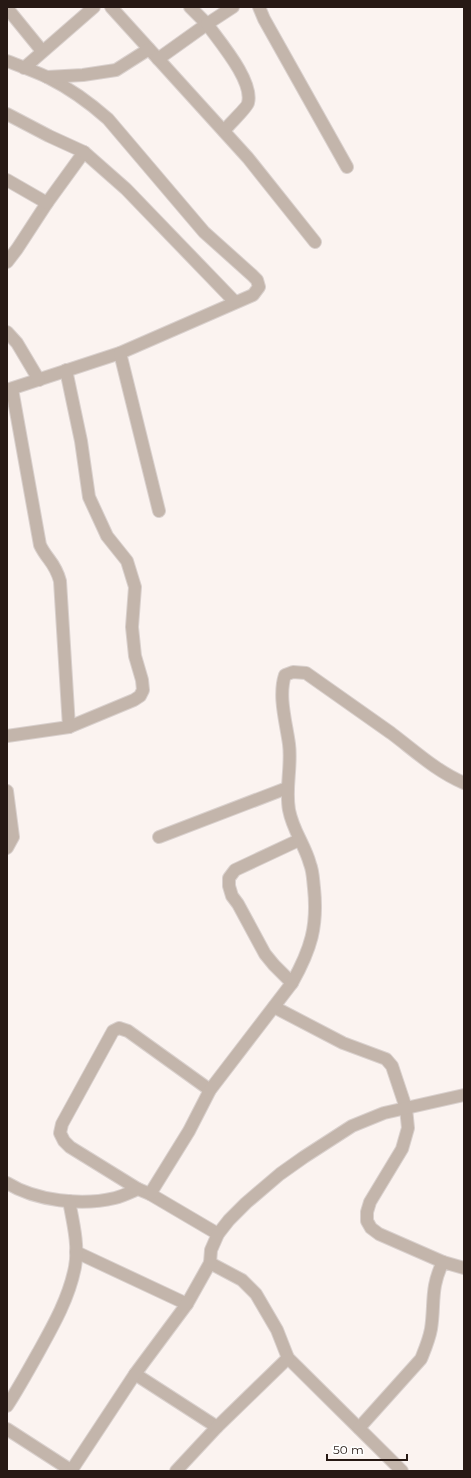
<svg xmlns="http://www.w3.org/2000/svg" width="471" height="1478" viewBox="0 0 471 1478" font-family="Montserrat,sans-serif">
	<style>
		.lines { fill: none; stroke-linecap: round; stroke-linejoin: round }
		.minor-casing { stroke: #d9d0cd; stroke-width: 14 }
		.minor { stroke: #c3b5ab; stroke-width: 12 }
	</style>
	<rect width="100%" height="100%" fill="#fbf3f0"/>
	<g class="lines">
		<defs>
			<g id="minor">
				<path d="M111,7L248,158L315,242"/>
				<path d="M259,7L264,19L347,167"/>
				<path d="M7,8L42,51"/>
				<path d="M158,59L207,24L190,7"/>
				<path d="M7,61C20,66 34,71 47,77C69,88 90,103 108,119L204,232L252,275L257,280L259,287L253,295L120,353L7,390"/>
				<path d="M24,68L94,7"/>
				<path d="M47,77L83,75L116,70L149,49"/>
				<path d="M7,114L49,136L84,152L47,203L17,249L7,262"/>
				<path d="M224,131C228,125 247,108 248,103C254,81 219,41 207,24L233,7"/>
				<path d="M84,152L126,189L235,302"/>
				<path d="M7,180L47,203"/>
				<path d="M7,332L17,343L39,380"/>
				<path d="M120,353L159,511"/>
				<path d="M12,389L40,545C47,560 55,562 60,581L69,727"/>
				<path d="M7,736L69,727L134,700L140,696L143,690L142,680L135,656L132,627L135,587L127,561L107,536L89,497L81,441L66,370"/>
				<path d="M7,791L13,837L7,848"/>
				<path d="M159,837L287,788"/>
				<path d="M292,983L274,965L265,954L238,904L232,896L229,886V878L235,870L299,840"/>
				<path d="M274,1007L343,1043L386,1059L392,1066L406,1108L408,1128L402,1149L370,1202L367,1212V1221L371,1228L379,1234L443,1262"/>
				<path d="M7,1183C36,1201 82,1206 115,1198C123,1196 131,1192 138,1189L150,1194L218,1234"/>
				<path d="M138,1189L70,1147L64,1141L60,1133L62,1124L113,1031L119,1028L128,1031L210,1090"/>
				<path d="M150,1194L189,1131L210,1090L292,983C311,949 318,926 314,888C313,880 313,871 310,864C305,845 293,831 289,810C285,788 292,766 289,744C286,722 278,696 285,675L293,672L306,673C334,693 363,713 391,733C415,751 436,771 464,783"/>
				<path d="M76,1252L187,1304"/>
				<path d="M210,1263L242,1280L256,1294L277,1330L288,1358L402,1471"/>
				<path d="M135,1374L217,1427"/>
				<path d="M7,1406C18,1389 28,1371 38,1353C53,1326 69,1298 75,1267C79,1246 73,1222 69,1201"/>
				<path d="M359,1428L421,1359C425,1349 429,1340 431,1329C435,1304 430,1288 443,1262L464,1268"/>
				<path d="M7,1429L72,1471"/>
				<path d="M71,1471L135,1374L187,1304L210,1263L211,1250L218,1234L229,1220L246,1203L280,1174L304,1157L352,1126L384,1113L464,1095"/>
				<path d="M176,1471L217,1427L288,1358"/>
			</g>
		</defs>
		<use href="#minor" class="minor-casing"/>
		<use href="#minor" class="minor"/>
	</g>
	<rect width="471" height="1478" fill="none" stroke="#271914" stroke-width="16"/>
	<path d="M327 1454v6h80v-6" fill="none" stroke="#271914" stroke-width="2"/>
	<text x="333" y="1454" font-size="12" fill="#271914" stroke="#ffffff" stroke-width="3" paint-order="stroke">50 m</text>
</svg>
